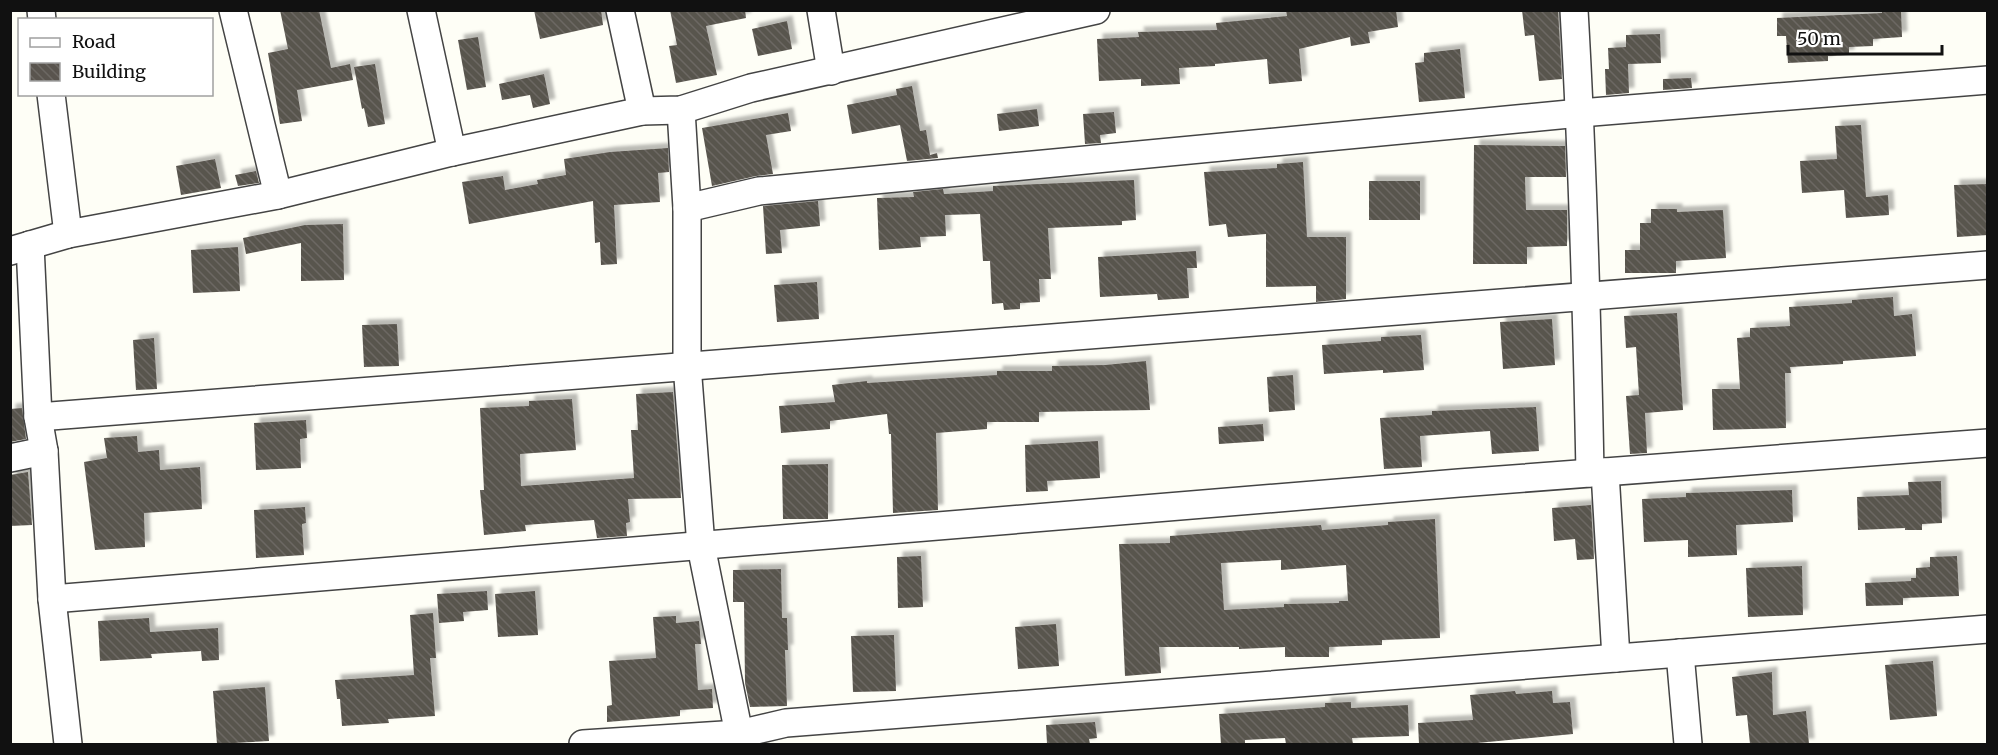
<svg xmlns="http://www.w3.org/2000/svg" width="1998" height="755" viewBox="0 0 1998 755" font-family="Merriweather,serif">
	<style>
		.building { fill: url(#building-back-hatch); fill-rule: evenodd; filter: url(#shadow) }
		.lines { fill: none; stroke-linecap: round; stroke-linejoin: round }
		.minor-casing { stroke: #444; stroke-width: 30 }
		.minor { stroke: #fff; stroke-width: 27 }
	</style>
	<defs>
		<pattern id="building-back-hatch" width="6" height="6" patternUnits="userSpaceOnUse" patternTransform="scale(1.5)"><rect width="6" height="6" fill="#59544e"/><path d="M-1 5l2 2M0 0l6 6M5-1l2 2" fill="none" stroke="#6c6863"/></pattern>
		<filter id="shadow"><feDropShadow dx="5.5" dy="-5.5" stdDeviation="1.5" flood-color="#0004"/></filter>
	</defs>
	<rect width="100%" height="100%" fill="#fefef6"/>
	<g class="building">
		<path d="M280,10H319L331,68L350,64L353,80L297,90L302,121L280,124L268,53L288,49Z"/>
		<path d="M534,10H601L603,25L540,39Z"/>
		<path d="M670,10H745L746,18L706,26L717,75L676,83L669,46L677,45Z"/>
		<path d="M1286,10H1396L1398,27L1368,32L1370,43L1351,46L1350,37L1299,49L1302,81L1269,84L1267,59L1215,64V66L1179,68L1180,84L1141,86V79L1099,81L1097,39L1139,37L1138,32L1217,30L1216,23L1287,16Z"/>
		<path d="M1522,10H1558L1562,79L1539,81L1534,35L1525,36Z"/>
		<path d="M1882,10H1901L1902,37L1873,39V46L1849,47V55L1828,56V61L1788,63L1786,36H1777V18L1882,13Z"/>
		<path d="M787,21L792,49L758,56L752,29Z"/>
		<path d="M1660,34L1661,63L1628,64L1629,93L1606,95L1605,69H1609L1608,48L1626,47V35Z"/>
		<path d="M478,37L486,87L467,90L458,40Z"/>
		<path d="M1460,49L1465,98L1419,102L1415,63L1424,62V53Z"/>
		<path d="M375,64L385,124L368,127L364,108L362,109L354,67Z"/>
		<path d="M544,74L550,104L533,108L530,95L502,100L499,84Z"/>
		<path d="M1691,78L1692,88L1663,90V79Z"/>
		<path d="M912,86L920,131L926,130L930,155L937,153L938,158L907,161L900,125L852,134L847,105L897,95L896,89Z"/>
		<path d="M1037,109L1039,126L999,131L997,114Z"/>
		<path d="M1114,112L1116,133L1100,135L1101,143L1085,144L1083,114Z"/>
		<path d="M788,113L791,131L766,135L773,174L756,176L712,186L702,128Z"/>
		<path d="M1861,125L1866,197L1888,195L1889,215L1846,218L1844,190L1802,193L1800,161L1837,159L1835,126Z"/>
		<path d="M1474,145L1565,146L1566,177H1525L1526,210H1567V246L1527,247V264H1473Z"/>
		<path d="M668,148L669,172L658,173L660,202L614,205L617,264L601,265L600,242L595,243L593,201L469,224L462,182L503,176L505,190L538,184L537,180L566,175L564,159L610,152Z"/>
		<path d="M215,159L221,188L181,195L176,166Z"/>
		<path d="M1303,162L1307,237H1346V299L1316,302V286L1266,287V234L1228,237L1226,224L1209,226L1204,172L1277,168V164Z"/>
		<path d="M256,171L259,183L238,186L235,175Z"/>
		<path d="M1134,180L1136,220L1122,221V225L1048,228L1051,279H1039L1040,302L1020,303V309L1004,310L1003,303L992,304L990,261H983L980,214L945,215L946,236L920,237L921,247L879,250L877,198L914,197L913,192L943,189L944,194L993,191V186Z"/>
		<rect x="1369" y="181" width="51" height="39"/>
		<path d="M1988,184V235L1957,237L1954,185Z"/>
		<path d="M818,201L820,226L780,230L782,253L766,254L763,206Z"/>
		<path d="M1651,209H1677V212L1723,210L1726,258L1676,261V273H1625V250H1640V223H1651Z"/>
		<path d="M343,224L344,280L301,281V243L246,254L243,238L305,225Z"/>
		<path d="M238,247L240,291L193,293L191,250Z"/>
		<path d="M1196,251L1197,268H1187L1189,298L1158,300L1157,294L1100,297L1098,257Z"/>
		<path d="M817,282L819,319L777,322L774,285Z"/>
		<path d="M1893,297L1894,316L1912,314L1916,356L1843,361V364L1790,367L1791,373H1785L1786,428L1713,430L1712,389H1740L1737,338L1750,337V328L1790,326L1789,307L1852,303V300Z"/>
		<path d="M1677,313L1683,410L1645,413L1647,453L1630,454L1626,396L1639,395L1636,347L1626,348L1624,316Z"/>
		<path d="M1552,319L1555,365L1503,369L1500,322Z"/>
		<path d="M397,324L399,366L364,367L362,325Z"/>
		<path d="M1421,335L1424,370L1383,373V370L1324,374L1322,345L1381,341V337Z"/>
		<path d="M154,338L157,389L136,390L133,340Z"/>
		<path d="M1146,361L1150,410L1039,412V422H987V429L936,433L938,510L893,513L891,434H889L887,414L830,421V429L781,433L779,406L835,402L832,385L867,381V383L997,375V371H1052V366L1105,365Z"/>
		<path d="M1293,375L1295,410L1269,412L1267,377Z"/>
		<path d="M673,392L681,498L628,499L630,522L626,523L627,536L597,538L594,520L525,525L526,531L484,535L480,490H484L480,408L529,406V401L572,399L576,450L520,454L521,486L634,478L631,430H638L636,394Z"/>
		<path d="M1536,407L1539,451L1492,454L1490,431L1420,436L1422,467L1384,469L1380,418L1432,415V411Z"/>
		<path d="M22,408L26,439L10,442V409Z"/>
		<path d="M306,420L307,438L300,439L301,468L256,470L254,423Z"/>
		<path d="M1263,424L1264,441L1219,444L1218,427Z"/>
		<path d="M137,436L138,452L159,450L160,470L200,467L202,509L144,513L145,547L95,550L84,462L107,458L104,438Z"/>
		<path d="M1098,441L1100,478L1047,481L1048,491L1026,492L1025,445Z"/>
		<path d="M828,464V519H783L782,465Z"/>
		<path d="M28,472L32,525L10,526V475Z"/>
		<path d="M1941,481L1942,523L1922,524V530H1905V528L1858,530L1857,497L1909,495L1908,482Z"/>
		<path d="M1792,490L1793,522L1736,525L1737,555L1688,557V540L1644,542L1642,499L1686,497V493Z"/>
		<path d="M1591,505L1594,559L1577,560L1575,539L1554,541L1552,508Z"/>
		<path d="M305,507L306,523L302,524L304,555L256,558L254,510Z"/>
		<path d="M1435,519L1440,638L1382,640V645L1329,647V657H1285V647L1239,649V647H1159L1161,673L1125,676L1119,544L1170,543V536L1321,525L1322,530L1388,525V522ZM1281,560V570L1346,565L1348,601H1339V603L1284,604V607L1224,610L1221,563Z"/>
		<path d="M921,556L923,607L898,608L897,557Z"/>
		<path d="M1957,556L1959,596L1903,598V605L1866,606L1865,583L1911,581V578H1916V568L1930,567V557Z"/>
		<path d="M1802,566L1803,615L1748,617L1746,568Z"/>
		<path d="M781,569L782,618H787L788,650H785L787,706L750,707L745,683L744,602H733V570Z"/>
		<path d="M487,591L488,610L463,612L464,621L439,623L437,594Z"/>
		<path d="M535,591L538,635L498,637L495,594Z"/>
		<path d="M433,613L436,658H430L435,716L388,719L389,723L342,726L340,699H337L335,680L414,675L410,615Z"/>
		<path d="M676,616V623L699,621L701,644H695L698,690L712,689L713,708L680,710V716L607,722V706L612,705L609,661L656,658L653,617Z"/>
		<path d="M149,618L150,632L218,628L219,660L202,661L201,651L151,654L152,658L100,661L98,621Z"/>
		<path d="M1056,624L1059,666L1018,669L1015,627Z"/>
		<path d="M894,635L896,691L853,692L851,636Z"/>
		<path d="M1933,661L1937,716L1890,720L1885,665Z"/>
		<path d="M1772,672L1773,715L1806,711L1809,744H1750L1747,715L1736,716L1732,677Z"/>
		<path d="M265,687L269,741L217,744L213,691Z"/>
		<path d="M1515,691L1516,694L1552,691L1553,703L1570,702L1573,734L1467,744H1419L1418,723L1473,720L1470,695Z"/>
		<path d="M1351,702V708L1408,705L1409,736L1352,738L1353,744H1286L1285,738L1245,740V744H1221L1219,714L1325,707V703Z"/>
		<path d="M1095,722L1097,738L1089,739L1090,744H1047L1046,725Z"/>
	</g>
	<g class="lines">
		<defs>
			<g id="minor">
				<path d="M41,10L42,20"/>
				<path d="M233,10L278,195"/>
				<path d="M421,10L452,152"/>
				<path d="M620,10L642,111"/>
				<path d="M821,10L831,71"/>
				<path d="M1574,10C1583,165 1587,319 1590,473"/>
				<path d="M51,94L68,234"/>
				<path d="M681,110L687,208V365L701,546L739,734"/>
				<path d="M687,208L759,191L1580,113L1988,80"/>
				<path d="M30,245L38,417L44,451L52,599L68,744"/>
				<path d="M10,251L68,234L278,195L452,152L642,111L681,110L751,88L1096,10"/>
				<path d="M38,417L1988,265"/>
				<path d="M10,458L44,451"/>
				<path d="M1605,472L1616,658"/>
				<path d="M52,599L1459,483L1988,443"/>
				<path d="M1680,653L1688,744"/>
				<path d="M583,744L739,734L786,723L1988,629"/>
			</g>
		</defs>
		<use href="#minor" class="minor-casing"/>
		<use href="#minor" class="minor"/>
	</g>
	<rect width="1998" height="755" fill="none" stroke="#111111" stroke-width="24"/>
	<rect x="18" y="18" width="195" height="78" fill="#ffffff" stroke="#a0a0a0" stroke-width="1.5"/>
	<rect x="30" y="38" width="30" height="9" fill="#ffffff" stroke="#a0a0a0" stroke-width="1.5"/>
	<text x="72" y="48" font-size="18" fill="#111111">Road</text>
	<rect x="30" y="63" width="30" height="18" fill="url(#building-back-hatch)" stroke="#a0a0a0" stroke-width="1.5"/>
	<text x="72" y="78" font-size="18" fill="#111111">Building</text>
	<path d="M1788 45v9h154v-9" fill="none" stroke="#111111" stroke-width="3"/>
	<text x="1797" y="45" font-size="18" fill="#111111" stroke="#ffffff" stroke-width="4.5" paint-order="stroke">50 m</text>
</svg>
